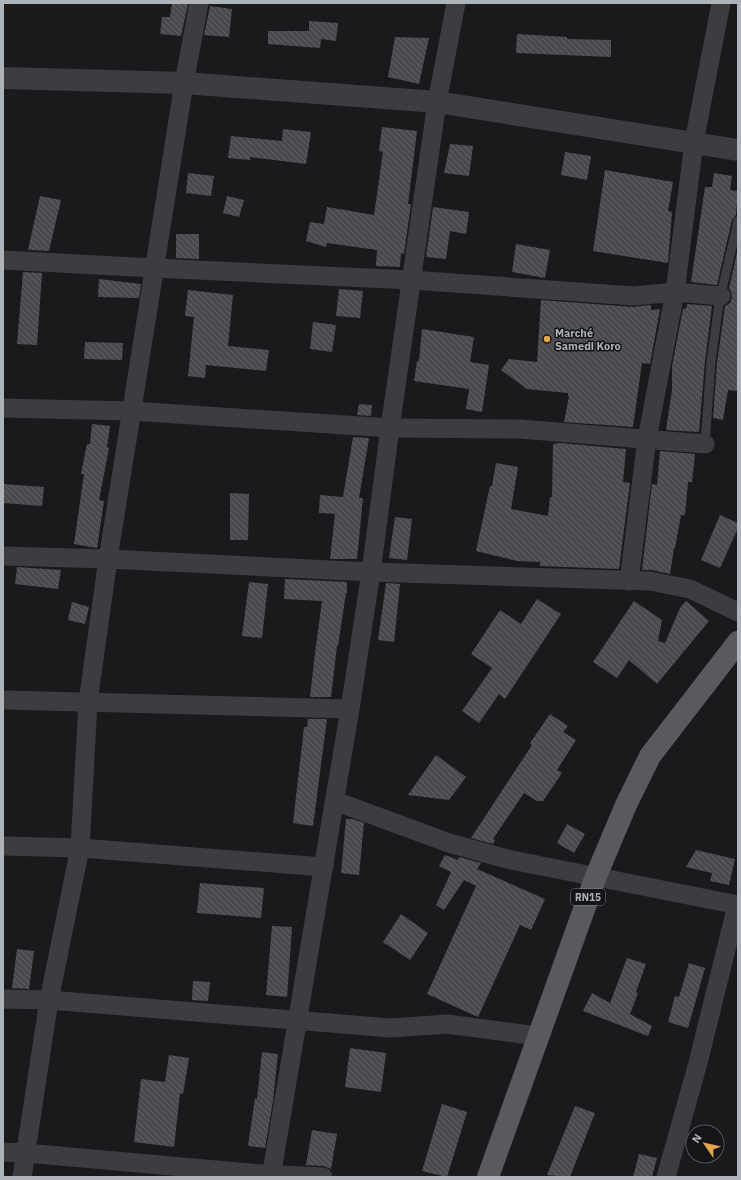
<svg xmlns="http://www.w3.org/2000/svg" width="741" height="1180" viewBox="0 0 741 1180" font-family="'IBM Plex Sans',sans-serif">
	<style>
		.building { fill: url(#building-back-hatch) }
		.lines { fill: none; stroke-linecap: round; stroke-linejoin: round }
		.service { stroke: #3c3d41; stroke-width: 9 }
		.minor { stroke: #3c3d41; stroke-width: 19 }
		.tertiary { stroke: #3c3d41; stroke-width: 22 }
		.primary { stroke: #585a60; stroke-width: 22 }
		.poi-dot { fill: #e2a54c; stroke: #151517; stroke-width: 1.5 }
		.labels { text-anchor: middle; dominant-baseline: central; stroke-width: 3; stroke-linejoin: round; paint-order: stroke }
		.shield { fill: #151517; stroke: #808489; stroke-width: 1 }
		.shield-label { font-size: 10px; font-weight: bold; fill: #aeb3ba }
		.poi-label { font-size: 11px; font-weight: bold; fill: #aeb3ba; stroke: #151517; text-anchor: start }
	</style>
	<defs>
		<pattern id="building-back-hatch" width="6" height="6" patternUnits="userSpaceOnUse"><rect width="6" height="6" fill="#494a4e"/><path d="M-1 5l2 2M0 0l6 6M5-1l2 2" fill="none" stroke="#616265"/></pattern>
	</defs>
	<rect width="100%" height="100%" fill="#1a1a1c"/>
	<g class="building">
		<path d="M172,3L188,4L181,36L160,34L162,17H170Z"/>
		<path d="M210,6L232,9L229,37L204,35Z"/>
		<path d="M309,21L338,23L336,41L321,39L320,48L268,44V31H309Z"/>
		<path d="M517,34L567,37V39L611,40V57L516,53Z"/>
		<path d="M395,37L429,38L419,84L388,77Z"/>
		<path d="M382,127L417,131L408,204H411L404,254L401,253L400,267L376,266L377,250L327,243L326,247L306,241L310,222L324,224L327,207L374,215L383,152L379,151Z"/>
		<path d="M283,129L311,132L306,164L250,157V160L228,158L231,136L282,141Z"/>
		<path d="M450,144L473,146L469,176L444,173Z"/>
		<path d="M565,152L591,156L587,180L561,175Z"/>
		<path d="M605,170L673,182L668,211L672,212L668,263L593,251Z"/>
		<path d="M188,173L214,176L211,196L186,193Z"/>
		<path d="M714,173L732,176L730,190L738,191L736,215L732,220L717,285L691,282L705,187H712Z"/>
		<path d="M40,196L61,200L49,251L28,250Z"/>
		<path d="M227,196L244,200L239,217L223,213Z"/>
		<path d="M433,207L469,212L466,234L450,231L446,259L426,257Z"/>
		<path d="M176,234H199V259L176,258Z"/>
		<path d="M516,244L550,250L545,278L512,272Z"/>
		<path d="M738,248V391L728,390L723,420L713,418L717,363L725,306L730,303L732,297L731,292L729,288Z"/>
		<path d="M23,272L42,273L37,345L17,344Z"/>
		<path d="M99,279L141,284L139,298L98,297Z"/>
		<path d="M339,289L363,291L360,318L336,316Z"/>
		<path d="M188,290L233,295L228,346L269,350L266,371L206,365L205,378L188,376L194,317L185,316Z"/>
		<path d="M541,300L633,307L651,305V310L660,309L650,364L642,363L633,427L564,422L569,396H568V393L527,389L501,370L509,359L537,362Z"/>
		<path d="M687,304L712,306L705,361L699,432L666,430L672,390V366L683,309H686Z"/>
		<path d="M313,322L336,325L332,352L310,349Z"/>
		<path d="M422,329L474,337L470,362L489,365L482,412L466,409L469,389L414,381L417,361H419Z"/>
		<path d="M85,342L123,343L122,360L84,359Z"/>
		<path d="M359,404L372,405L371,416L357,415Z"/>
		<path d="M92,424L110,426L107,447L109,448L99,500L104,501L97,548L74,544L84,474H81L87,444H90Z"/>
		<path d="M353,437L369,438L359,498H363L357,559H330L335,514L319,513L320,495L343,497Z"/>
		<path d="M560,443L626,449L623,482L630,483L619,569L540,566V562L517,561L476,551L490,486H492L496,463L518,467L511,509L548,516L550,497H552L553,444Z"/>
		<path d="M660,451L695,454L692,482H688L685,515H681L675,548H674L670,574L652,570H642L652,484L657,485Z"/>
		<path d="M3,484L44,487L42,506L3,503Z"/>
		<path d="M230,493L249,494L248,540H230Z"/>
		<path d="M720,515L738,523V528L720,568L701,560Z"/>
		<path d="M395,517L412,519L407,560L389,558Z"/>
		<path d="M17,567L61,570L58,589L15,584Z"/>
		<path d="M285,579L347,582V593H346L338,646H337L331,697H310L315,653L322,601L284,599Z"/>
		<path d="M249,582L268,584L262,638L242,636Z"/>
		<path d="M386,583L400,584L394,642L378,640Z"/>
		<path d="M537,599L561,614L505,699L499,694L479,723L462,711L492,668L471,654L500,610L521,624Z"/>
		<path d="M634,601L662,620L658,641L665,643L680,608L686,601L709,621L657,684L629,660L617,678L593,662Z"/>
		<path d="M72,602L89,607L85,624L68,620Z"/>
		<path d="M550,714L568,726L563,732L576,740L557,770L562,773L543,801H537L524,793L493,839L495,840L493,844L471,838L532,745L530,743Z"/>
		<path d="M308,719H327L313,826L293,823L304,727H307Z"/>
		<path d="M436,755L466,777L449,800L408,795Z"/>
		<path d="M346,819H353L364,823L359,875L341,873Z"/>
		<path d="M567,824L585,834L574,853L557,843Z"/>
		<path d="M696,850L735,859L729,885L710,881L712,873L686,867Z"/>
		<path d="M445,855L458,860L459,857L481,863L477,869L545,899L531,930L520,925L478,1017L427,994L476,886L464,880L444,910L436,905L451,872L439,866Z"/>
		<path d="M200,883L264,888L261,918L197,913Z"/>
		<path d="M401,914L428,933L410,960L383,942Z"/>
		<path d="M272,926L292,927L287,997L266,995Z"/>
		<path d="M17,949L34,951L29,989L12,988Z"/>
		<path d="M627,958L646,964L636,992L638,993L630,1014L652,1026L648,1036L583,1011L592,993L610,1003Z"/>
		<path d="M689,963L705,968L688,1028L668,1022L675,996L679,997Z"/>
		<path d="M193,981L210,982L208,1001L192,1000Z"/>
		<path d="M350,1048L386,1053L381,1092L345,1087Z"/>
		<path d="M262,1052L278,1054L273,1101L265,1148L248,1146L255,1098L257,1099Z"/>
		<path d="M169,1055L189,1058L183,1094L180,1093L174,1147L134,1142L141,1079L165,1082Z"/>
		<path d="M442,1104L467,1112L447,1177L422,1171Z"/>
		<path d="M575,1106L595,1113L570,1177L547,1175Z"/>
		<path d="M312,1130L337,1134L331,1169L324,1166L306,1165Z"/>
		<path d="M639,1154L657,1158L652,1177H633Z"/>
	</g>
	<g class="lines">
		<path class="service" d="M705,444L711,362L719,303L738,221"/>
		<g class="minor">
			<path d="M3,260L154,268L412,280L634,296L675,292L721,296"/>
			<path d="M3,408L131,411L390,428L520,429L705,444"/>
			<path d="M3,556L108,559L371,572L650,581L690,589L738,612"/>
			<path d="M629,581L647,439L675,292L694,142L721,3"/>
			<path d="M3,700L350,709"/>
			<path d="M335,801L449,843L507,859L738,905"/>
			<path d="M3,846L80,848L324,867"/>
			<path d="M3,999L49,1000L391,1028L447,1024L538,1036"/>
			<path d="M3,1152L26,1153L262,1174L323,1177"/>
			<path d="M22,1177L49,1000L80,848L88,702L108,559L184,83L199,3"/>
			<path d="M271,1177L350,709L371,572L390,428L437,102L456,3"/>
			<path d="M666,1177L698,1063L737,905"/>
		</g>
		<path class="tertiary" d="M3,78L184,83L437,102L738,150"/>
		<path class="primary" d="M488,1177L596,876L626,805L650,756L738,642"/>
	</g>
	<circle class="poi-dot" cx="547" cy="339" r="4"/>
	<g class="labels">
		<rect class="shield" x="571" y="889" width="34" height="16" rx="3"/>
		<g class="shield-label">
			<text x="588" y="897">RN15</text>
		</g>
		<g class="poi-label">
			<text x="555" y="333">Marché<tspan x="555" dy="13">Samedi Koro</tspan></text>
		</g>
	</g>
	<rect width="741" height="1180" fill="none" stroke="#aeb3ba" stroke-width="8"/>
	<g transform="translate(705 1144) rotate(304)"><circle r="19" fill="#151517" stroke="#525458"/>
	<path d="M0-3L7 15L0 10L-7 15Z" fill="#e2a54c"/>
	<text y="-6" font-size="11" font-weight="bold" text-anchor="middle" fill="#aeb3ba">N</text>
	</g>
</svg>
